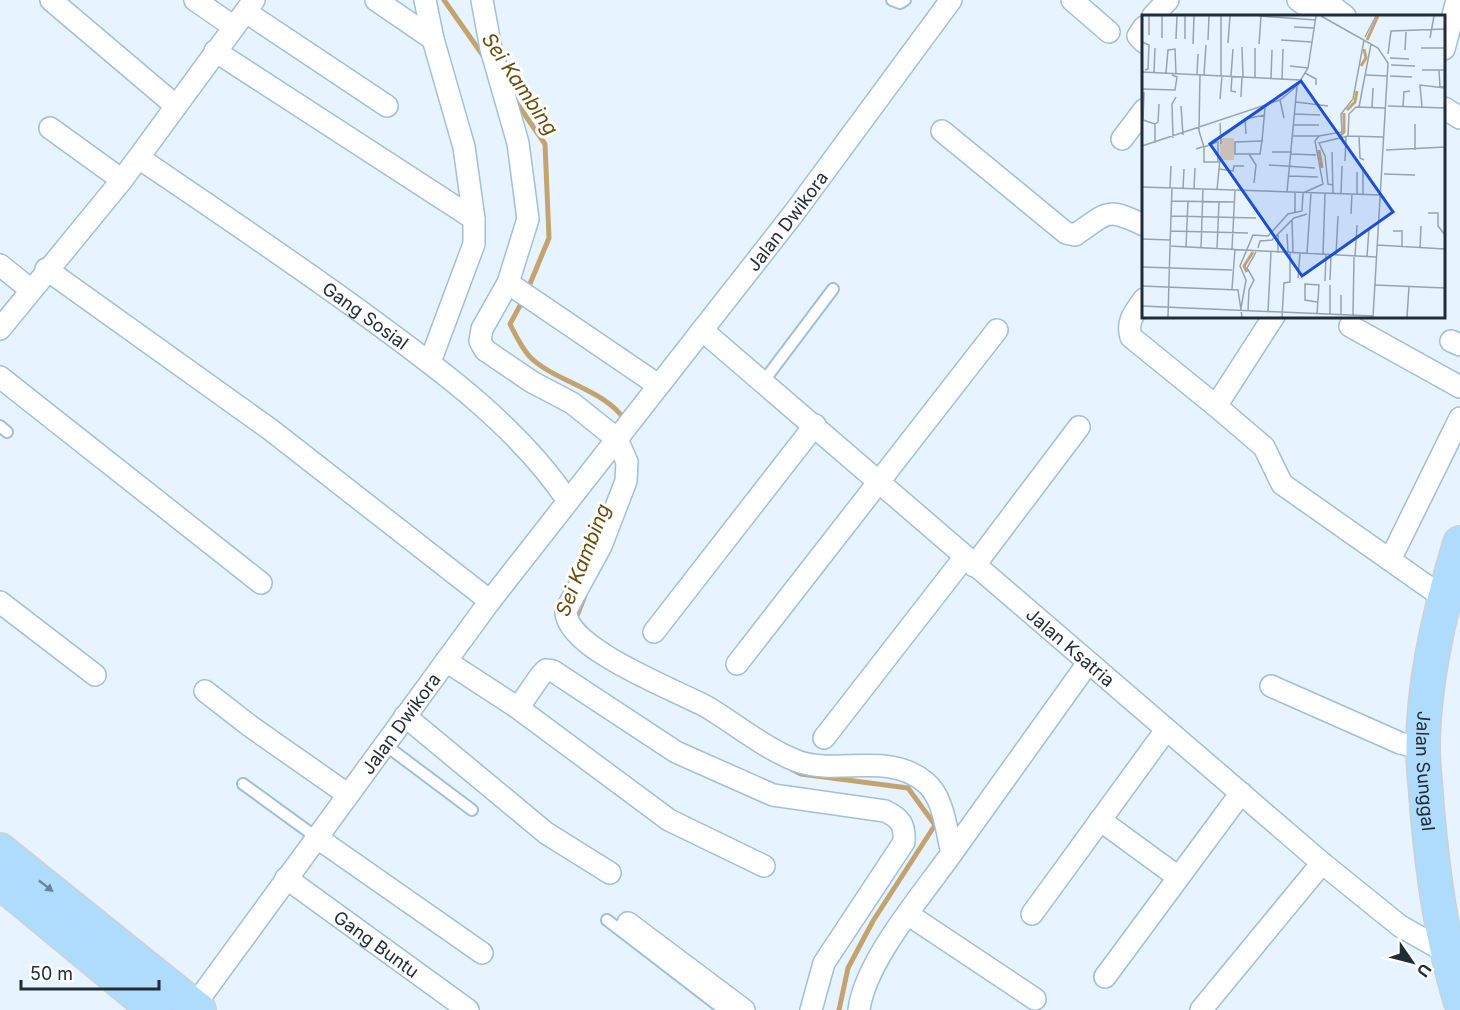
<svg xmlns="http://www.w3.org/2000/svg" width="1460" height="1010" viewBox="0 0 1460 1010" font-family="Inter,sans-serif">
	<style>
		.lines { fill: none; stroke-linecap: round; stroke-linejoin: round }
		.stream { stroke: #c3a470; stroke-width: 5 }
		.lane-casing { stroke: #a0bfd8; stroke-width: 14 }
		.street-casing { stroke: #a0bfd8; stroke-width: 24 }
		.primary-casing { stroke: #ced1d3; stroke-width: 36 }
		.lane { stroke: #fff; stroke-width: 10 }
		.street { stroke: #fff; stroke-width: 21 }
		.primary { stroke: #afdbfd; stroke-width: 33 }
		.oneway { fill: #68849a }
		.labels { text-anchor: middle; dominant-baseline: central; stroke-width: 6; stroke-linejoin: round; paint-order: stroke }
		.street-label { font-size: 18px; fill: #202c36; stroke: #fff }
		.water-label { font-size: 20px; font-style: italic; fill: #6a4b0a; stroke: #fff }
		.inset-river { fill: none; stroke: #c3a470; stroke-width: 3 }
		.inset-road { fill: none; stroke: #97a4af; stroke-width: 1.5 }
		.view { fill: #1d4ed8; fill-opacity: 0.15; stroke: #1d4ed8; stroke-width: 3 }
		.inset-edge { fill: none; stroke: #202c36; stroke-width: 3 }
	</style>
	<rect width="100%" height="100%" fill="#e7f4ff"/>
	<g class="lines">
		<g class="stream">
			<path d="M444,0L484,57"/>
			<path d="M514,99L545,144L549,238L527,291"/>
			<path d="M523,300L510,324C516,336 521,347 530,357C554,381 605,390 624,419"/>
			<path d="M576,618L584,598"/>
			<path d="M793,770L801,774L908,788L935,825L873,921L848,968L839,1010"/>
		</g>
		<defs>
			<g id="lane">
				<path d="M892,0L900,3L905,0"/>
				<path d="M763,382L833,289"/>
				<path d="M0,426L7,432"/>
				<path d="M384,744L472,810"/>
				<path d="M243,784L316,837"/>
				<path d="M607,920L724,1010"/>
			</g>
			<g id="street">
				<path d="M51,0L176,106"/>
				<path d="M195,0L234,27"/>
				<path d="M376,0L433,39"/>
				<path d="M425,0L433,39L464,147L474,219V244L430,362"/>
				<path d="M482,0L491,49L518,143L528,219L508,283L482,329L480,341L485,350L532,382L572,403L617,439L627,462L626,481L601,546L566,610C563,648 678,691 707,707C737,725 764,748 797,761C838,776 888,751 925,782C944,797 946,830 952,853C923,894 865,961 859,1010"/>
				<path d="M1072,0L1109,32"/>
				<path d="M1298,0L1320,16"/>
				<path d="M1324,0L1345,16"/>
				<path d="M246,12L387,106"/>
				<path d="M1153,16L1168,0"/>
				<path d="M1144,27L1138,36L1144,42"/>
				<path d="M1444,49L1457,0"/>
				<path d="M215,51L474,219"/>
				<path d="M1444,108L1460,118"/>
				<path d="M50,128L122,180"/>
				<path d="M942,131L1066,233L1075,235C1109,212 1105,207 1144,225"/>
				<path d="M1122,139L1144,110"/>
				<path id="s1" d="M139,158C214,209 290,260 364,314C438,368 517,425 568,501"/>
				<path d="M0,265L31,290"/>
				<path d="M46,269L271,430L490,601"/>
				<path d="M508,283L658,385"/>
				<path d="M1144,299C1135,312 1126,321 1131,337L1216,406L1274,316"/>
				<path d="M1350,326L1460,387"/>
				<path d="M0,329L122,180L254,0"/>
				<path id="s2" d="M702,330L1322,863L1400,926L1446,952"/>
				<path d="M1451,341L1460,345"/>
				<path d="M0,377L261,583"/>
				<path d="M1216,406L1264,447L1282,484L1444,598"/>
				<path d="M1390,560L1460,418"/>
				<path d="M974,566L1079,427"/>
				<path d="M0,602L95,675"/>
				<path d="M654,632L815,425"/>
				<path d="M446,661L518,708L669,820L764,866"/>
				<path d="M737,664L997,330"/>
				<path d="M1271,686L1400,743L1423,749"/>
				<path d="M205,691L250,726L347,794"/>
				<path d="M518,708L541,675L546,670L553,671L676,752L773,795L885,811C900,818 905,824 904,842L824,963L811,1010"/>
				<path d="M405,716L546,833L610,873"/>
				<path d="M824,738L964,558"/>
				<path d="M1100,820L1178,877"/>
				<path d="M316,837L482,953"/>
				<path d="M952,853L1088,663"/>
				<path id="s3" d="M286,878L468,1010"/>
				<path d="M1032,914L1166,730"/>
				<path d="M909,915L1035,999"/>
				<path d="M628,923L744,1010"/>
				<path d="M1105,977L1241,793"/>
				<path id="s4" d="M194,1006L490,601L794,213L951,0"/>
				<path d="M1201,1010L1322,863"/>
			</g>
			<g id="primary">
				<path id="s5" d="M1460,543C1441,606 1423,682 1423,748C1423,768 1426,788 1427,808C1433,874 1441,936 1460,1000"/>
				<path d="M0,850L199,1010"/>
				<path d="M0,882L155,1010"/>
			</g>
		</defs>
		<use href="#lane" class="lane-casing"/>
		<use href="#street" class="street-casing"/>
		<use href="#primary" class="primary-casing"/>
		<use href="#lane" class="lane"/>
		<use href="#street" class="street"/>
		<use href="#primary" class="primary"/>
	</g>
	<defs><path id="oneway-solid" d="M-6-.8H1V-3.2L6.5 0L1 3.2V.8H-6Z" transform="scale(1.5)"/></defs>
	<use class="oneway" href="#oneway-solid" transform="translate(46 886) rotate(38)"/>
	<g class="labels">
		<g class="street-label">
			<text stroke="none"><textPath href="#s4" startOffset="984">Jalan Dwikora</textPath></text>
			<text stroke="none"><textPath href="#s1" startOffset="276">Gang Sosial</textPath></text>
			<text stroke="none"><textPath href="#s2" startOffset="486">Jalan Ksatria</textPath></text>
			<text stroke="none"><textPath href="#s4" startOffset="350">Jalan Dwikora</textPath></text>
			<text stroke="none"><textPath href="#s5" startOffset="232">Jalan Sunggal</textPath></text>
			<text stroke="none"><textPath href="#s3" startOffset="112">Gang Buntu</textPath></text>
		</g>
		<g class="water-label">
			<text transform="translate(520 84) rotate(56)">Sei Kambing</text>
			<text transform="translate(583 560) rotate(-69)">Sei Kambing</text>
		</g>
	</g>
	<g transform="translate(1142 15)">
		<rect width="303" height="303" fill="#e7f4ff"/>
		<path d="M78,123H92V145H78Z" fill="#e9d4b2"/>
		<path class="inset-river" d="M225,25L236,1M219,51L224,43L222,34M205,95L213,87L215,76M198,121L202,117V98M177,135L180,153M105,257L102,251L111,237"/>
		<path class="inset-road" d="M7,1V20M43,1V24M117,1L174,5M179,1L236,33L246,48L231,302M152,12L172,13M223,22L234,1M20,23V1M288,23L292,1M34,24L35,1M66,25L67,1M139,25L170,27M0,27L7,30L6,54L3,55M86,28L88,1M51,29L52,1M117,29L119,1M100,32L101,62M279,33H303M263,35L264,17M246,39L249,16L303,14M248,43L267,44M249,50L273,51M148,51L166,53M280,55H303M297,55L298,72H302M0,57L159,65M12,58L13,33M24,58L26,35L33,34L34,59M163,58L174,64V70M55,59L56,39M62,60L64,30M224,60L245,61M79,61V1M89,61L91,34M90,61L89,76L94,77M248,61L270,62M113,62V33M129,63L130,35M140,64L141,34M0,74L33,75L35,62L30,60M2,77L1,105L13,109V128M99,82L100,62M78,84L80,61M138,85L142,103M154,87L186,91M39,91L41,120M246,91L303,93M261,91L262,77L268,76M217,92L229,29M280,92L278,70L303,73M230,93L231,73M153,99L178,100M78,108L79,129M13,109L16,107L17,89M152,110H177M104,119L103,104L123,100M151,121H177M206,121L207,99L214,92L243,93M206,121L241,122M217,121L218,143L222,145M31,123L30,89L34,82M120,126L118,139H93V127ZM120,126L123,93M0,131L138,85L155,71L166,53L174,1M54,134L60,132H62L75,127H76V147H62V132L57,116L58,59M244,135L303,132M273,135V109M130,137H150M190,137L191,179M107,139L114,150L112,168M149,139L174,140M203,146L204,122M127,150L173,153M77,154L91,156L92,151H102M242,159L273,160M147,161L176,162M191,170L186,169L183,141L177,128L206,121M0,172L238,180M28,173L29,151M30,173L28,231L234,242M41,174L42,154M52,174L53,153M75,175L78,144M145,177L155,71M153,177V197M161,178L181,169L173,126L177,121L200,117L199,99L211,84L222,25M199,179L200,151M215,180V157M221,180V152M30,186L92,187M286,198H296V211L303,220M209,199L210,179M29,201L114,203M150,205L151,238M28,216L106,218M251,216H260V232M136,219V238M145,219L146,238M0,224L28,225M235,230L303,234M44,232L46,186M59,233L61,174M116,233L118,226L130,225L152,203L165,199M278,233L279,211M75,234L77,187M90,234L93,175M165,238L169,178M181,240L183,179M194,240L196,201M213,241L215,210M225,241L227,214M0,252L90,255M156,263L158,238M188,265L189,240M183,266L184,240M233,270L303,273M0,271L96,275L100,302M90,274L93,234M199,280V300M175,287L163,285V269L177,270L175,299M0,291L231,301M99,293L104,265L98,251L111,220L126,221L146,199L160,196L161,178M106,296L107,275L112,265L105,253L114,237M126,297L129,237M188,300V270M211,300L212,241M26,302L28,231M140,302L142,268L148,267V238M265,302L267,272"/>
		<path class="view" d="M159,66L251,197L160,261L68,129Z"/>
		<rect width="303" height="303" class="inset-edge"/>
	</g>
	<g transform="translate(1412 962) rotate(125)" stroke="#ffffff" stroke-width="4.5" paint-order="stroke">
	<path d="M0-4.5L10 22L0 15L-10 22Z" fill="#202c36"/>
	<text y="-9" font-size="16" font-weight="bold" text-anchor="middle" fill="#202c36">U</text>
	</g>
	<path d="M21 980v9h138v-9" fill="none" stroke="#202c36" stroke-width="3"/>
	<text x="30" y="980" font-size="18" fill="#202c36" stroke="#ffffff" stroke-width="4.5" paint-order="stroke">50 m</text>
</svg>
